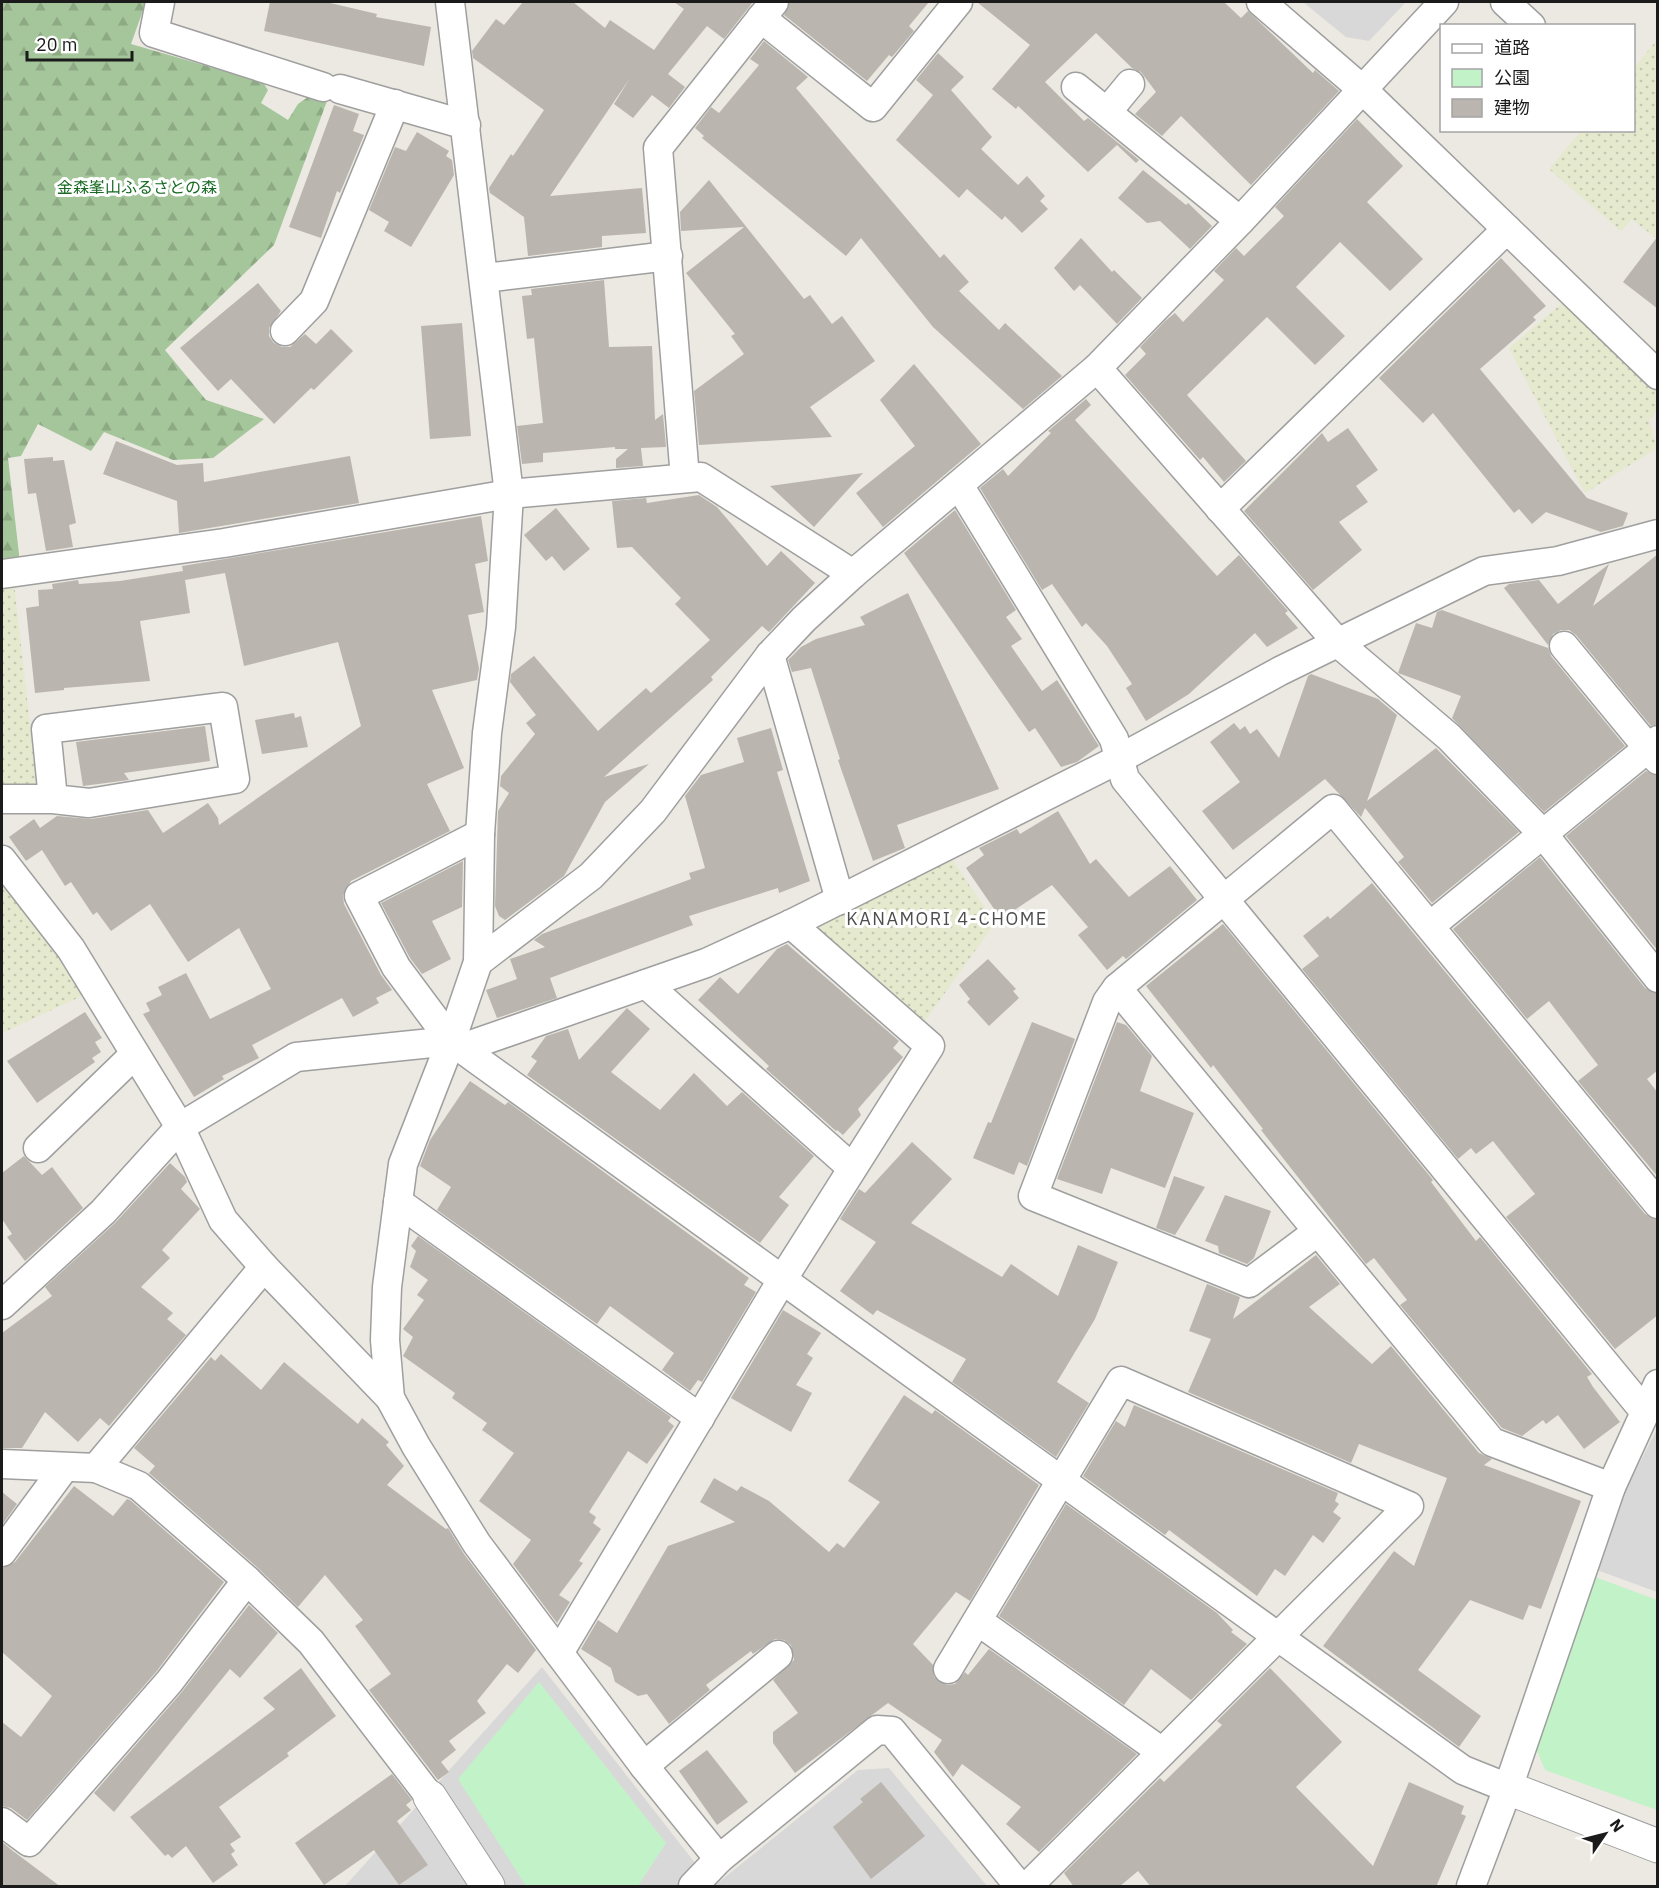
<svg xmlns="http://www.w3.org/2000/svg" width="1659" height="1888" viewBox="0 0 1659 1888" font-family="'IBM Plex Sans','Noto Sans JP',sans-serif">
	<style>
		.residential { fill: #d9d8d8 }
		.farmland { fill: url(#farmland-dots) }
		.forest { fill: url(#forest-firs) }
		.park { fill: #c2f2c8 }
		.building { fill: #bbb5af }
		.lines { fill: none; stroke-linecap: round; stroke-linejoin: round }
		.minor-casing { stroke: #9f9f9f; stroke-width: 31 }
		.tertiary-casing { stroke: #9f9f9f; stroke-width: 35 }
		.minor { stroke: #fff; stroke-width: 28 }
		.tertiary { stroke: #fff; stroke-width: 33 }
		.labels { text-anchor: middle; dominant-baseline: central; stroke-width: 6; stroke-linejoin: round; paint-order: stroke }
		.park-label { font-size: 16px; fill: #176b22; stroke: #fff }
		.neighbourhood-label { font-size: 18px; letter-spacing: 1.5px; fill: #4e4e4e; stroke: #fff }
	</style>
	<defs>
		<pattern id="farmland-dots" width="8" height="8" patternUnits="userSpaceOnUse" patternTransform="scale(1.5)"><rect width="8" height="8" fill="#e5e9ce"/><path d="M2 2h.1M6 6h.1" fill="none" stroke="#c4c7b0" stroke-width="1.8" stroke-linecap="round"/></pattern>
		<pattern id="forest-firs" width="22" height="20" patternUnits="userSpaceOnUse" patternTransform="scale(1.5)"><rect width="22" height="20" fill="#a5c69b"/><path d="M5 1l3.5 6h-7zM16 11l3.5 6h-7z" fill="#8daa85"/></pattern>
	</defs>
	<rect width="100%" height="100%" fill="#ebe9e1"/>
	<g class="residential">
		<path d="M1303,2H1406L1369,41L1346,37Z"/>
		<path d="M1657,1429V1592L1597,1570L1627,1487Z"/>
		<path d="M542,1667L713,1886H345Z"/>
		<path d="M889,1768L987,1886H714L858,1770Z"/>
	</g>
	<g class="farmland">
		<path d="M1657,40V239L1632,219L1621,231L1549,169L1581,131L1634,130V68Z"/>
		<path d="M1566,300L1657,390V411L1649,420L1657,448L1585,493L1509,348Z"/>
		<path d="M14,584L37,786H2V585Z"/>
		<path d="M951,858L995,923L922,1025L820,935L821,922Z"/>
		<path d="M2,877L60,954L84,995L2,1033Z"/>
	</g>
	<path class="forest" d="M2,2H146L131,44L238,75L259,77L268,90L261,103L288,120L298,104L308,97L327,101L274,245L165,350L206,400L264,419L213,458L173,460L104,432L91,451L38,424L21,456L8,458L20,563L2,565Z"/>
	<g class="park">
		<path d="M1595,1577L1657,1600V1810L1545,1770L1535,1746Z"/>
		<path d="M539,1682L666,1843L638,1886H526L458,1779Z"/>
	</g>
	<g class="building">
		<path d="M270,2H326L377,14L376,17L431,27L424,66L264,31Z"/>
		<path d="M523,2H573L605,28L610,20L654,50L684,9L674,2H753L724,39L707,26L668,74L685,87L669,108L652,95L633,118L614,104L630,78L550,196L642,188L646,233L602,236V247L528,256L524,217L490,193L489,188L511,154L513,156L544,110L473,58L472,51L496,19L504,25Z"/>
		<path d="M790,2H929L909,26L914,31L892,57L889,55L867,81L784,15Z"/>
		<path d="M977,2H1224L1241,18L1248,11L1313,73L1315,70L1339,91L1251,185L1181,116L1162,136L1135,114L1156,92L1141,72L1132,68L1096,33L1045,82L1084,121L1088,118L1139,160L1136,163L1117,145L1088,172L1018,106L1016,109L992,89L1030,45Z"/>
		<path d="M764,41L808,77L796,88L940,258L944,254L969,282L959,291L999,330L1005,323L1062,376L1023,409L933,327L861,238L846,256L702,138L704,136L695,128L711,107L719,113L759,65L750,59Z"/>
		<path d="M938,53L964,77L951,90L992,137L981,149L1018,185L1027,176L1045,196L1040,201L1048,209L1022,233L1005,216L1002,220L967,189L959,198L896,140L933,95L916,80Z"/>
		<path d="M334,105L359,114L353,131L364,135L340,193L337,191L321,238L289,227Z"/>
		<path d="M1357,119L1403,166L1367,202L1423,259L1390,291L1340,242L1296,287L1345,336L1315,365L1267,317L1187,395L1246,461L1224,482L1203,457L1200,460L1125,375L1146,354L1140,347L1165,321L1175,313L1183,322L1224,280L1214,271L1236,248L1244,256L1284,216L1275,207Z"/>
		<path d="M417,132L449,151L446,156L452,160L454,175L411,247L384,231L389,222L369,210L395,147L406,151Z"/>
		<path d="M1143,170L1186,205L1188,203L1212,226L1190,249L1160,221L1147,223L1118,198Z"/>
		<path d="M709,180L804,299L810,295L832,324L842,316L875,361L810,407L832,437L699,445L694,391L744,354L731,336L735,334L686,273L744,227L681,231L680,212Z"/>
		<path d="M1658,236V309L1623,282Z"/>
		<path d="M1081,238L1112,272L1114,270L1142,298L1117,324L1080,285L1074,291L1054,268Z"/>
		<path d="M1501,258L1546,306L1533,317L1536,320L1480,369L1587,498L1628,513L1623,526L1601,532L1546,512L1532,524L1519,509L1514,513L1433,413L1423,423L1379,378Z"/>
		<path d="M604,280L609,347L652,346L655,420L663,414L666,447L641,448L643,466L616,468V459L628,449H615V447L543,453V462L522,464L517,426L543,423L534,338L527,339L522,296L532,295L531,289Z"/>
		<path d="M258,283L281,311L269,328V336L274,343L282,347H290L305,334L316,344L331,329L353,351L314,390L311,388L274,424L231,379L218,391L180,348Z"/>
		<path d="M462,323L471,436L430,439L421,326Z"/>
		<path d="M914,364L981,444L883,527L856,493L915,446L880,400Z"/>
		<path d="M1086,399L1091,405L1075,420L1217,576L1239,555L1288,611L1285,613L1298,628L1267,647L1255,633L1189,694L1146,721L1126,688L1132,684L1107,646L1086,623L1082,627L1052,584L1042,590L980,488L1003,469L1008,476L1051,433L1048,431Z"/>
		<path d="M1348,428L1378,470L1356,486L1368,502L1339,522L1362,550L1313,590L1244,511L1322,433L1328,442Z"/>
		<path d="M116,441L177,465L203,463L204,482L350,456L359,503L179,533L177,501L103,474Z"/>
		<path d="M53,457V461L64,460L76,523L69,525L73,547L46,551L36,493L28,494L24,459Z"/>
		<path d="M863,473L814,527L770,486Z"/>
		<path d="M699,495L717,507L767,566L781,551L815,583L769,632L762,626L711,677L713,680L604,777L649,764L605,802L564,876L505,920L499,916L495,906L498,811L509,793L500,786L501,776L535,734L526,723L536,715L510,682L511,674L534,656L598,731L646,688L651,693L710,640L675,604L681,598L632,547L617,548L612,501L646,498L647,503Z"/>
		<path d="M556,508L590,549L564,571L552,556L546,561L524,535Z"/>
		<path d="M955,510L1016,610L1006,617L1022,639L1011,646L1042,691L1057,680L1099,746L1077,762L1061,767L1035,728L1029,732L904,553Z"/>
		<path d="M481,516L488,561L475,564L484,612L468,615L479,668L477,680L432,690L464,768L427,784L450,831L351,881L343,895L344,904L381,975L392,990L376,998L379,1003L353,1017L342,998L252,1045L259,1058L222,1076L224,1079L194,1097L143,1014L150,1011L146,1003L162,995L158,987L186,973L210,1019L271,989L239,928L188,962L150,904L111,931L97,912L93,915L71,882L65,886L42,850L26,861L9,837L34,819L40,828L57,816L91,819L148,810L163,833L208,803L218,818L219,825L361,726L338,642L244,666L225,573L185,580L190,613L140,621L150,681L64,688V690L35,693L26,608L39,606L38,590L53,589L52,584L78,580L79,584L120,581L183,571L182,566Z"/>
		<path d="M1658,554V724L1651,726L1576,635L1569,630H1561L1553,634L1548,645L1504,588L1509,584L1539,580L1558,604L1609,564L1593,606Z"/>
		<path d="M908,593L999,789L897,825L905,848L873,861L838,760L840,759L811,668L792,672L788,660L801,647L816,639L865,625L860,617Z"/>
		<path d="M1442,610L1548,648L1551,656L1625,746L1544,812L1452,718L1461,696L1398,673L1416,623L1432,628L1437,612Z"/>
		<path d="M1311,674L1378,699L1397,715L1367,801L1436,748L1519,832L1432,903L1398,862L1404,857L1365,808L1361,817L1325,779L1233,850L1202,811L1240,782L1210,742L1234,723L1240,730L1245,726L1250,734L1257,729L1279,758L1308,676Z"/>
		<path d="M294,713L295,718L301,716L308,747L262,754L255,720Z"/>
		<path d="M205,726L210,761L124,773L129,780L83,786L76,742Z"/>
		<path d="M771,728L783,770L777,772L810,881L779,893L778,888L689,916L693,925L550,978L557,998L497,1018L486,990L517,979L510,959L545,947L534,940L542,934L691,879L689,873L705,868L685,796L701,775L744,762L737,738Z"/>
		<path d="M1646,771L1658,776V951L1566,836Z"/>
		<path d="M1058,811L1090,864L1096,859L1129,897L1170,866L1197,900L1126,959L1123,956L1107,970L1078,935L1088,927L1052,885L1001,919L966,868L984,855L979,848L1017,829L1020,834Z"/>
		<path d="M1540,857L1645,988L1658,994V1070L1647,1079L1658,1093V1177L1578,1081L1598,1065L1549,1001L1527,1019L1453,929Z"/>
		<path d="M463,861L462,907L432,921L451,959L422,974L410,958L381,903Z"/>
		<path d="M1372,883L1645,1214L1658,1220V1315L1615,1349L1506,1217L1535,1194L1493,1141L1476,1154L1471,1148L1458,1159L1302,969L1319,956L1303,936L1328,916L1330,919Z"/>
		<path d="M1223,924L1433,1180L1431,1182L1476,1241L1480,1237L1592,1374L1587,1377L1593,1387L1620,1422L1584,1449L1558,1415L1546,1424L1543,1420L1522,1436L1502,1428L1400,1305L1407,1300L1374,1258L1366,1264L1261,1130L1263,1129L1213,1065L1211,1068L1146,986Z"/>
		<path d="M787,944L899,1041L893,1048L903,1057L858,1109L861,1115L843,1135L837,1130L836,1131L766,1069L769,1066L698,1000L720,977L738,994L777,949Z"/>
		<path d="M988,959L1016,989L1013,991L1019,998L989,1026L967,1002L970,999L959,985Z"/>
		<path d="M627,1008L650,1029L611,1072L660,1110L694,1073L727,1106L742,1092L814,1156L779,1197L789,1205L760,1243L527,1075L537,1061L531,1057L546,1036L568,1029L579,1060Z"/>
		<path d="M85,1012L102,1038L95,1042L101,1052L92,1058L95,1062L37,1103L7,1061Z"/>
		<path d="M1032,1022L1075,1039L1027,1166L1019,1162L1014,1175L973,1158L988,1122L991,1123Z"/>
		<path d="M1117,1022L1126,1025L1152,1056L1140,1091L1194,1113L1165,1188L1111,1168L1102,1194L1057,1179Z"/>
		<path d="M470,1081L505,1105L508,1102L749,1278L744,1285L756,1292L702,1382L698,1380L690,1391L662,1370L674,1353L610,1306L597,1324L437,1210L451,1187L420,1166L430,1140Z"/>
		<path d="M912,1142L952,1179L911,1223L1002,1277L1011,1264L1058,1296L1078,1245L1118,1262L1095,1319L1057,1382L1089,1403L1056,1457L952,1382L966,1359L877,1310L873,1315L840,1291L876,1242L840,1219L859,1189L865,1193Z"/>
		<path d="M24,1156L42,1175L52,1167L83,1208L25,1261L7,1237L12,1234L2,1219V1173Z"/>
		<path d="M170,1163L185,1177L187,1182L181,1189L200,1209L162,1250L170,1258L141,1287L173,1313L167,1319L186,1335L109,1426L100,1418L78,1442L45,1412L22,1448H2V1333L52,1296L45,1287L115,1223Z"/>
		<path d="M1174,1176L1205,1187L1175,1235L1156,1228Z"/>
		<path d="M1225,1195L1271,1211L1254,1258L1247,1264L1219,1253L1218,1246L1205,1241Z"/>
		<path d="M418,1236L671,1417L668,1421L674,1426L647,1464L628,1451L589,1512L596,1517L593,1523L601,1529L579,1561L583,1563L559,1595L570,1602L557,1623L513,1564L531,1540L479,1501L514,1453L482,1430L487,1423L452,1398L455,1393L403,1356L413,1337L403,1329L424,1300L417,1295L428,1280L410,1267L416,1251L411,1246Z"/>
		<path d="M1316,1255L1340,1284L1309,1307L1372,1364L1391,1346L1479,1453L1492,1459L1484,1465L1581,1501L1541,1609L1529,1605L1523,1620L1470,1600L1418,1670L1481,1716L1459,1747L1323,1646L1394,1551L1414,1566L1447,1478L1359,1444L1351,1463L1188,1392L1211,1339L1189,1331L1207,1284L1240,1297L1233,1319Z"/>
		<path d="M783,1310L821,1333L807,1354L813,1358L796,1385L812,1393L791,1432L731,1398Z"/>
		<path d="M221,1354L261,1390L284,1362L358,1424L362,1418L389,1442L386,1445L404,1466L387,1485L446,1529L448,1528L464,1554L536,1650L518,1673L507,1664L477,1701L486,1713L449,1741L456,1750L441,1762L449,1772L438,1780L369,1690L391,1674L355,1626L363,1620L325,1575L298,1607L258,1568L149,1473L155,1466L134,1448L211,1357L215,1361Z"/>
		<path d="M904,1395L932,1414L935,1410L1039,1485L970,1601L956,1592L913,1644L933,1665L934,1677L947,1685L955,1684L965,1672L968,1675L989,1649L1137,1754L1039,1852L1006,1824L1021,1807L962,1764L953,1777L934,1752L942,1740L888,1703L795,1773L773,1743V1732L798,1713L773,1680L794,1660L791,1645L784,1640L775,1639L753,1654L751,1651L706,1685L710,1690L669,1724L647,1694L638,1696L615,1682L611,1668L581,1649L598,1620L617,1633L668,1546L735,1522L700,1502L714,1478L737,1491L741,1486L769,1501L829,1552L837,1543L844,1548L880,1502L848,1481Z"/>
		<path d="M1134,1405L1338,1493L1335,1501L1339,1504L1333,1512L1341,1518L1323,1543L1313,1535L1285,1576L1275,1569L1257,1596L1169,1530L1165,1535L1083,1476L1116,1421L1125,1427Z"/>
		<path d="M74,1486L113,1516L127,1499L130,1500L224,1582L156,1672L27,1820L11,1808L2,1806V1722L21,1737L52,1696L2,1652V1568L15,1562Z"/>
		<path d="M2,1492L17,1504L2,1525Z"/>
		<path d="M1066,1504L1217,1613L1233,1630L1231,1632L1247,1644L1191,1700L1151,1669L1124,1705L999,1616Z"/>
		<path d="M249,1605L278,1633L240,1678L230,1669L114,1812L94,1793L181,1693Z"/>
		<path d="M301,1668L336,1716L287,1753L289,1756L219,1807L241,1837L230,1844L235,1851L231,1854L238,1865L213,1883L186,1846L172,1858L168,1854L165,1856L130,1817L275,1709L263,1698Z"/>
		<path d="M1270,1668L1342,1742L1296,1787L1373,1866L1409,1782L1464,1806L1461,1814L1466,1816L1436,1887H1151L1138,1871L1119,1887H1074L1064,1873L1160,1778L1164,1782L1222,1725L1217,1721Z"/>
		<path d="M707,1750L748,1802L717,1825L679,1771Z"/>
		<path d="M392,1774L412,1800L406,1805L411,1810L397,1821L428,1865L399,1885L374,1850L324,1885L295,1843Z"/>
		<path d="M881,1782L925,1836L871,1879L833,1827L863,1802L860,1799Z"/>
		<path d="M2,1842L13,1851L61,1887H2Z"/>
	</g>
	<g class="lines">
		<defs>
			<g id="minor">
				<path d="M160,2L154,33L323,87"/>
				<path d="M450,2L509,494L501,627L487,733L480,834L478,962L451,1041L403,1164L387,1287L385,1340L390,1398L416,1446L477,1544L644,1766L719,1859"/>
				<path d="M1261,2L1363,90L1658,375"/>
				<path d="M1505,2L1531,26"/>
				<path d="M761,18L873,107L958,2"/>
				<path d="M1076,87L1240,221"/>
				<path d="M340,89L466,125"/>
				<path d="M1107,112L1130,84"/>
				<path d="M485,278L668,256"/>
				<path d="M285,331L314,301L395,104"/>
				<path d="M1097,368L1338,643L1449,737L1543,834L1658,978"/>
				<path d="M685,478L658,148L774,2"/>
				<path d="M959,485L1114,739L1125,779L1645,1412"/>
				<path d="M1220,509L1507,229"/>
				<path d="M2,574L224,543L509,494L701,477L853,574"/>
				<path d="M1564,646L1658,760"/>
				<path d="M770,655L840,900"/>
				<path d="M2,799H53L89,803L235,779L223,707L46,729L53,799"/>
				<path d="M480,834L359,896L396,967L451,1041L1463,1770L1508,1788"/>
				<path d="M2,860L71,949L180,1127L223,1220L264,1267L390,1398"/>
				<path d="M1430,926L1658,740"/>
				<path d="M478,962L591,876L653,811L770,655L804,619L853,574L1097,368L1240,221L1444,2"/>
				<path d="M646,984L852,1168"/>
				<path d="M1117,988L1107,1002L1033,1196L1249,1283L1317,1232"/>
				<path d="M462,1048L706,963L791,924L1119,759L1280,671L1484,571L1558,561L1658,534"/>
				<path d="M38,1148L135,1054"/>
				<path d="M398,1202L700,1418"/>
				<path d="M2,1305L103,1212L180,1127L296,1057L451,1041"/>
				<path d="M2,1464L96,1468L139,1486L247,1580L311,1642L430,1797"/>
				<path d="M96,1468L264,1267"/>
				<path d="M1611,1487L1492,1442L1117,988L1333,809L1658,1204"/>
				<path d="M2,1552L64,1468"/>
				<path d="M978,1621L1162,1752"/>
				<path d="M559,1653L782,1280L930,1046L791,924"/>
				<path d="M948,1669L1121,1381L1409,1506L1028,1886"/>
				<path d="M644,1766L778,1655"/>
				<path d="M2,1822L29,1842L169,1682L247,1580"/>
				<path d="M693,1886L719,1859L877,1730L892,1731L1019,1886"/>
				<path d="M1471,1886L1508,1788L1611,1487L1658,1384"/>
			</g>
			<g id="tertiary">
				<path d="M1508,1788L1658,1846"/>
				<path d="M430,1797L488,1886"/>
			</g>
		</defs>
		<use href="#minor" class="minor-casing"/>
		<use href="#tertiary" class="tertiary-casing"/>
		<use href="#minor" class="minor"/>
		<use href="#tertiary" class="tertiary"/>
	</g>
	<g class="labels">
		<g class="park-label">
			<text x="137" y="187">金森峯山ふるさとの森</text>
		</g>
		<g class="neighbourhood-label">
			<text x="947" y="918">KANAMORI 4-CHOME</text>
		</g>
	</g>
	<rect width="1659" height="1888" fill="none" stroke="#1b1b1b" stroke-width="6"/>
	<rect x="1440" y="24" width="195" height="108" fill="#ffffff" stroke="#a4a4a4" stroke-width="1.5"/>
	<rect x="1452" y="44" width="30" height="9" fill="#ffffff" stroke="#a4a4a4" stroke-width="1.5"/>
	<text x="1494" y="54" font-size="18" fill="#1b1b1b">道路</text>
	<rect x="1452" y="69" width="30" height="18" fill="#c2f2c8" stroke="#a4a4a4" stroke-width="1.5"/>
	<text x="1494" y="84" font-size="18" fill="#1b1b1b">公園</text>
	<rect x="1452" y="99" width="30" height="18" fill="#bbb5af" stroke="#a4a4a4" stroke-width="1.5"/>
	<text x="1494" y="114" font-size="18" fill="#1b1b1b">建物</text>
	<g transform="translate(1605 1834) rotate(55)" stroke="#ffffff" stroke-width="4.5" paint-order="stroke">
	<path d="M0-4.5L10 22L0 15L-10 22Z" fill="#1b1b1b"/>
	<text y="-9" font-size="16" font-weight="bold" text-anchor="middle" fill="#1b1b1b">N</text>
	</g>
	<path d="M27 51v9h105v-9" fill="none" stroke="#1b1b1b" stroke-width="3"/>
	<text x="36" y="51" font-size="18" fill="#1b1b1b" stroke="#ffffff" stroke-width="4.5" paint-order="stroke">20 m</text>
</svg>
